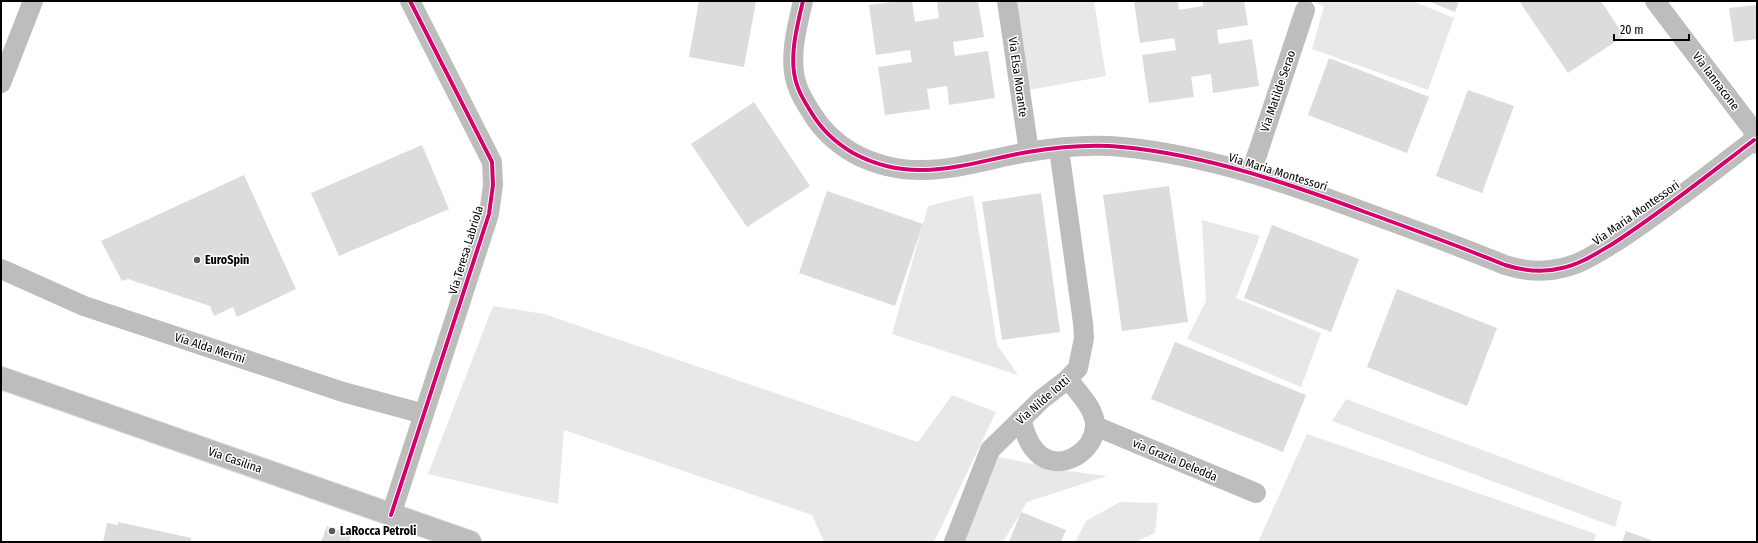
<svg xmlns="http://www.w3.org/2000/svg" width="1758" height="543" viewBox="0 0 1758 543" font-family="'Fira Sans Condensed',sans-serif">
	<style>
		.green { fill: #e8e8e8 }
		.building { fill: #dcdcdc }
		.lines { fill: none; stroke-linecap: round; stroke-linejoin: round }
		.primary-casing { stroke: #dbdbdb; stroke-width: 24 }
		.street { stroke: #bdbdbd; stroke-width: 20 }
		.primary { stroke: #bdbdbd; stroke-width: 22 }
		.cycleway-casing { stroke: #fff; stroke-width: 6 }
		.cycleway { stroke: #d6006c; stroke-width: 4 }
		.poi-dot { fill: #595959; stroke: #fff; stroke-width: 1.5 }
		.labels { text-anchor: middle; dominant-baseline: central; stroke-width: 3; stroke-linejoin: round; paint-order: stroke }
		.street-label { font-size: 12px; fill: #000; stroke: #fff }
		.poi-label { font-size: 12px; font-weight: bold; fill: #000; stroke: #fff; text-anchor: start }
	</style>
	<rect width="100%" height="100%" fill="#fff"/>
	<g class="green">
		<path d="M1016,1H1094L1106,76L1029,90Z"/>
		<path d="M1312,1H1412L1454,18L1428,90L1312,49L1324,6Z"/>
		<path d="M973,195L997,345L1018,375L892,334L928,206Z"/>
		<path d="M1202,220L1260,236L1236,298L1321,333L1301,387L1187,339L1206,301Z"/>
		<path d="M493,306L544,314L918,442L952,395L996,412L934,542H824L812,515L564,430L558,504L428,474Z"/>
		<path d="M1346,399L1622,502L1615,527L1332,421Z"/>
		<path d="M1307,434L1596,534L1594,542H1258Z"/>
		<path d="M995,456L1060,470L1107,476L1027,502L1003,542H959Z"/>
		<path d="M1120,502L1158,503L1155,533L1135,542H1075L1086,521Z"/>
	</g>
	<g class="building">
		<path d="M699,1H756L744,67L689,57Z"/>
		<path d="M899,1H912L915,22L939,18L937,1H978L984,37L953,42L955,56L988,51L995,98L949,105L947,86L927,89L930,109L885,115L878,67L912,62L910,50L876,55L869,5Z"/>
		<path d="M1134,1H1178L1179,10L1203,6V1H1244L1248,25L1217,30L1219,44L1252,39L1259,86L1213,93L1211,74L1191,77L1194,97L1149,103L1142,55L1176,50L1174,38L1140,43Z"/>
		<path d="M1428,1H1459L1455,12Z"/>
		<path d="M1519,1H1601L1624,36L1568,73Z"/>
		<path d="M1757,5V39L1734,42L1729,8Z"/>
		<path d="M1329,58L1429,97L1407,153L1308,115Z"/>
		<path d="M1468,90L1514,106L1482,193L1436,176Z"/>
		<path d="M754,102L810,186L747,227L691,144Z"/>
		<path d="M422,145L449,209L339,256L311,193Z"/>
		<path d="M244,175L296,289L237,317L233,307L214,316L210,306L128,279L122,281L101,241Z"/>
		<path d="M1169,186L1188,322L1122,331L1103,195Z"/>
		<path d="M827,191L923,224L895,306L799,273Z"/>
		<path d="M1041,193L1060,332L1002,340L982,202Z"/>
		<path d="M1272,225L1359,259L1331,332L1244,298Z"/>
		<path d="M1397,289L1497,328L1467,406L1367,367Z"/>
		<path d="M1175,342L1306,395L1283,452L1151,399Z"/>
		<path d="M1021,512L1066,530L1061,542H1009Z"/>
		<path d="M118,522L191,538V542H103L107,523L118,525Z"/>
		<path d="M327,526L351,535L349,542H321Z"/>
		<path d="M1626,531L1651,540L1650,542H1622Z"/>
	</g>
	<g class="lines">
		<defs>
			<path id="primary" d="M1,378L470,542"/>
		</defs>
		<use href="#primary" class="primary-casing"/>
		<g class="street">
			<path d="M803,1C797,26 788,60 797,85C800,95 806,104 811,112C821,129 836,143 853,153C914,186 966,163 1028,152C1058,147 1091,144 1122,147C1206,155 1287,183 1365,212C1412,229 1459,246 1505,265C1524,271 1543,273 1562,268C1581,264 1597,253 1614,243C1662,212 1708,175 1754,140"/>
			<path d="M1007,1L1029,152"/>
			<path d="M1655,1L1753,130L1754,140L1757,144"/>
			<path d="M1,83L33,1"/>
			<path d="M1251,173L1305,10"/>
			<path d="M1,269L84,306L343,392L424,414"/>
			<path d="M1021,419C1025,433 1029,447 1041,456C1063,471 1094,451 1095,427C1096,409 1078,393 1068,379"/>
			<path d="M1095,426L1256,493"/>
			<path d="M391,515L489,214L493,185L492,162L410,1"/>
			<path d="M954,542L990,450L1042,399L1068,379L1078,368L1084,338L1083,323L1059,149"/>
		</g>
		<use href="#primary" class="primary"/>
		<defs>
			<g id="cycleway">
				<path d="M803,1C797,26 788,60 797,85C800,95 806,104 811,112C821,129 836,143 853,153C914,186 966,163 1028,152C1058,147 1091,144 1122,147C1206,155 1287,183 1365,212C1412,229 1459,246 1505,265C1524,271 1543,273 1562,268C1581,264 1597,253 1614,243C1662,212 1708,175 1754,140"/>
				<path d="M391,515L489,214L493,185L492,162L410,1"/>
			</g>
		</defs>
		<use href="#cycleway" class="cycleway-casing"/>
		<use href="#cycleway" class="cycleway"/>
	</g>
	<g class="poi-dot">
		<circle cx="197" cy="260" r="4"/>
		<circle cx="332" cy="531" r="4"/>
	</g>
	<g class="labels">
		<g class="street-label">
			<text transform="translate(1018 77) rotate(82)">Via Elsa Morante</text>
			<text transform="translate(1716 81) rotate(53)">Via Iannacone</text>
			<text transform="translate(1278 91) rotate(-71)">Via Matilde Serao</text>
			<text transform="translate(1278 172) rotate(17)">Via Maria Montessori</text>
			<text transform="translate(1636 213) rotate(-35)">Via Maria Montessori</text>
			<text transform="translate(466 250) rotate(-73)">Via Teresa Labriola</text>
			<text transform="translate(210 348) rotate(18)">Via Alda Merini</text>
			<text transform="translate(1043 400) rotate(-41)">Via Nilde Iotti</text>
			<text transform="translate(235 460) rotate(19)">Via Casilina</text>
			<text transform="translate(1175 460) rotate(23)">via Grazia Deledda</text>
		</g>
		<g class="poi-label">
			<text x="205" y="260">EuroSpin</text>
			<text x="340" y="531">LaRocca Petroli</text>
		</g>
	</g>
	<rect width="1758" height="543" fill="none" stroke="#000000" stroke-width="4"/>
	<path d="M1614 34v6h75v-6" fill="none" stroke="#000000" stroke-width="2"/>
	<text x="1620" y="34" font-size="12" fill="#000000" stroke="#ffffff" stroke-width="3" paint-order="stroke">20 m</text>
</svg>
